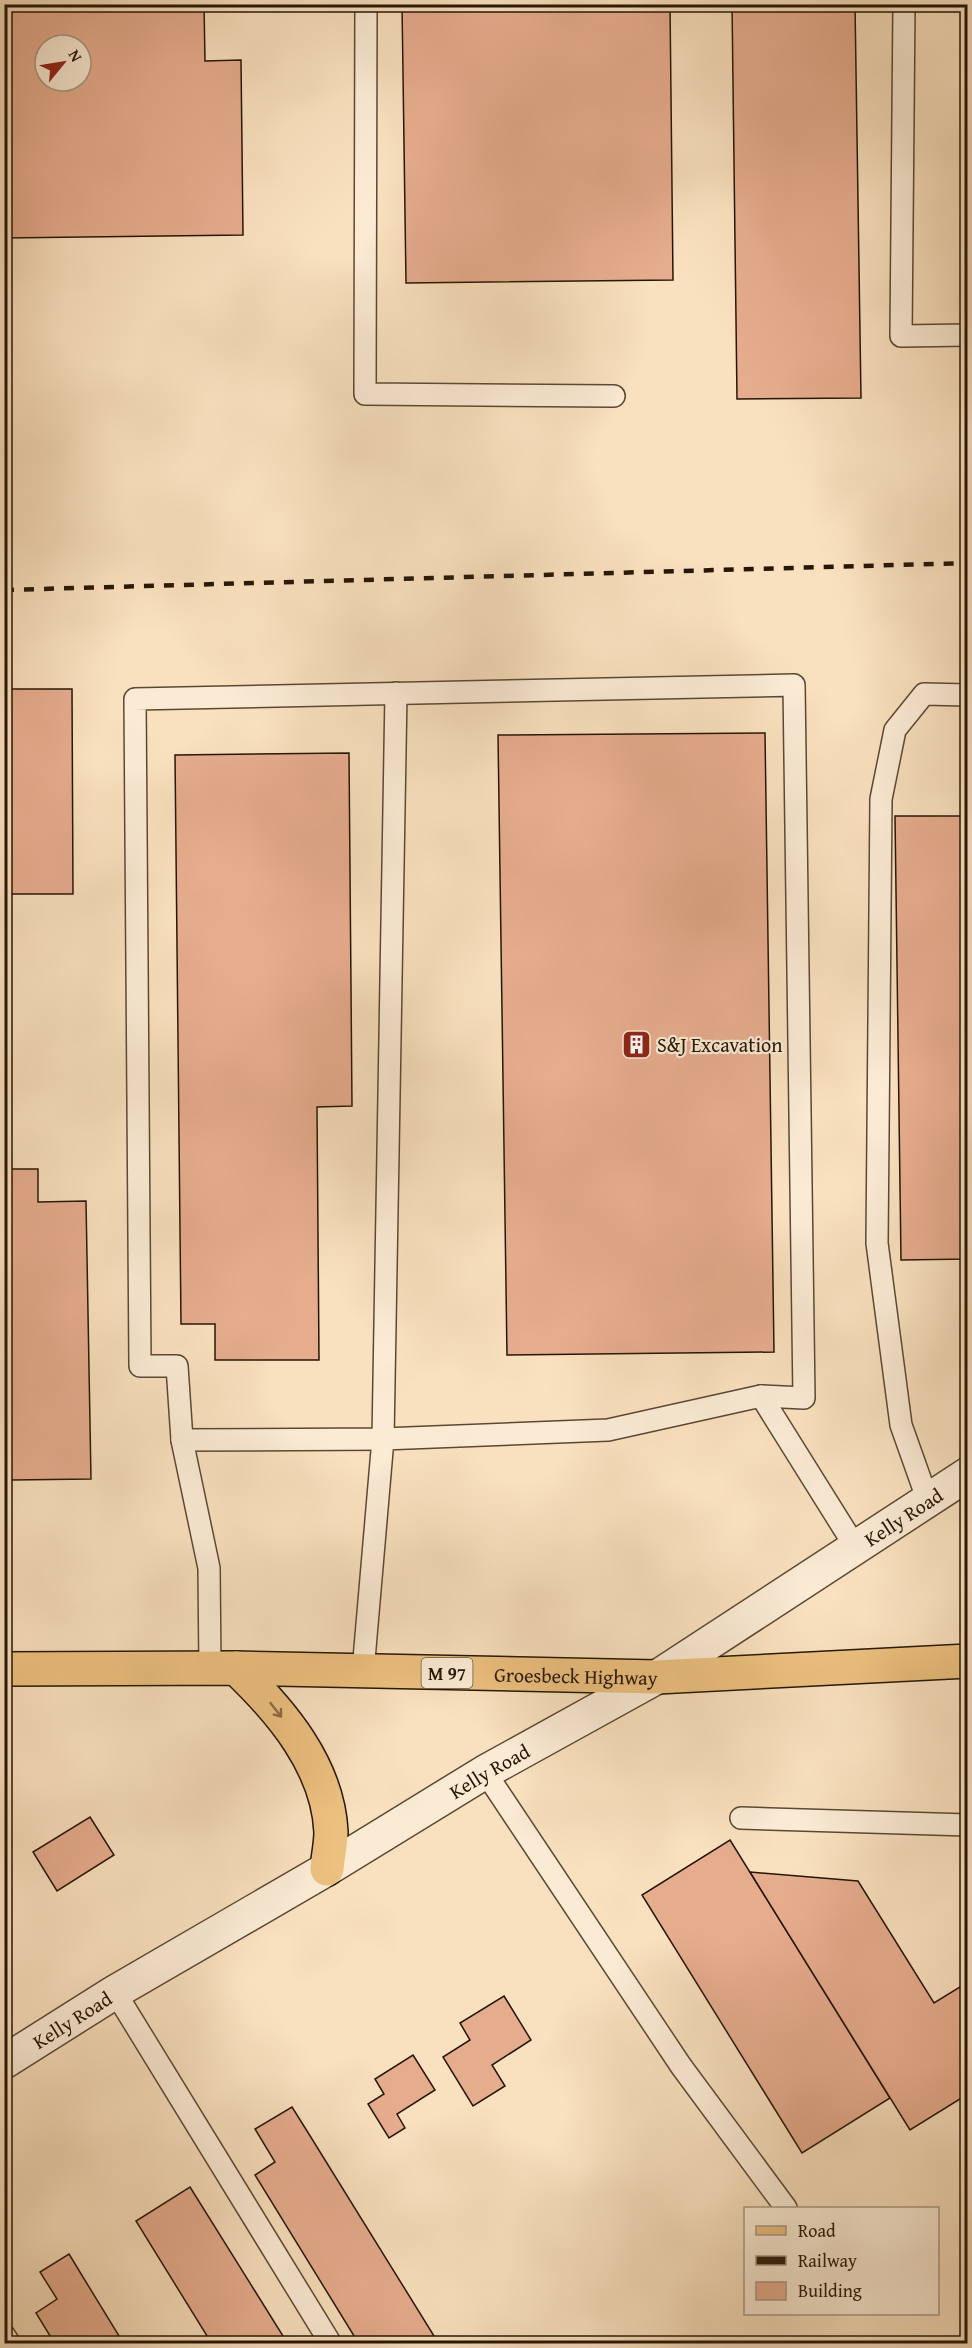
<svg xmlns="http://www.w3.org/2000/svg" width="972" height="2348" viewBox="0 0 972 2348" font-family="'Gentium Book Plus',serif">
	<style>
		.building { fill: #e6ac8e; stroke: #261606; stroke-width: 1.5; fill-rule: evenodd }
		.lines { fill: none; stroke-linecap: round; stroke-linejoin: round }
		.service-casing { stroke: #5b4834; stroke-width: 24 }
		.tertiary-casing { stroke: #5b4834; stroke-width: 36 }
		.primary-casing { stroke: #261606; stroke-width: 36 }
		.service { stroke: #fbebd5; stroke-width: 21 }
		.tertiary { stroke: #fbebd5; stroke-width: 33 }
		.primary { stroke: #ecc07f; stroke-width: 33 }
		.rail { stroke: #261606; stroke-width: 4.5; stroke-dasharray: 10 10; stroke-linecap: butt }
		.oneway { stroke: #896b42 }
		.labels { text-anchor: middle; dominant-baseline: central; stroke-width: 4.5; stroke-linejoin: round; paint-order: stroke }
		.shield { fill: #fbebd5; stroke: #665644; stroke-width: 1.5 }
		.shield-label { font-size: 18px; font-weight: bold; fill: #261606 }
		.poi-label { font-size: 20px; fill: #261606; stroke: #fbebd5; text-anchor: start }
		.street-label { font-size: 20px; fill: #261606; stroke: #fbebd5 }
	</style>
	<rect width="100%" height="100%" fill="#f9e0be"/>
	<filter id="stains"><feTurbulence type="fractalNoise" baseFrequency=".00333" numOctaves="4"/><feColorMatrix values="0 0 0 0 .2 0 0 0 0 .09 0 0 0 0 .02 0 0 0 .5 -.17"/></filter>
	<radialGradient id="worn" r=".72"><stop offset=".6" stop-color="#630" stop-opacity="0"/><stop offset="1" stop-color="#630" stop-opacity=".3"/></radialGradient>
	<g class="building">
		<path d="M4,4H204L205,61L241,60L243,235L4,238ZM45,45H81V81H45Z"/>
		<path d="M402,4H670L673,280L406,283Z"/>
		<path d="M732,4H855L861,398L737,399Z"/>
		<path d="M4,689H72L73,894H4Z"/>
		<path d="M765,733L774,1352L507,1355L498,735Z"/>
		<path d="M349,753L352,1106L317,1107L319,1360H215V1324H181L175,755Z"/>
		<path d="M895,816H968V1259L901,1260Z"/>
		<path d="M6,1169H38V1202L86,1201L91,1479L11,1480Z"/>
		<path d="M90,1817L114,1855L57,1891L33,1852Z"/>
		<path d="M730,1840L890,2098L802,2153L642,1895Z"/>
		<path d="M750,1872L858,1881L934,2003L968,1982V2094L910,2130Z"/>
		<path d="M504,1996L531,2040L492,2065L505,2086L473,2106L443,2057L470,2040L460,2023Z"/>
		<path d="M413,2055L435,2090L397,2114L405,2128L389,2138L368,2104L384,2094L375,2079Z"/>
		<path d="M292,2107L312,2139L439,2344H359L255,2175L275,2162L255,2129Z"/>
		<path d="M190,2187L288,2344H212L136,2221Z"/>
		<path d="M69,2254L86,2282L124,2344H55L36,2313L57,2299L40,2272Z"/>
	</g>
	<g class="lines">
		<defs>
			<g id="service">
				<path d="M366,4L365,394L614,396"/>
				<path d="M904,4L901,336L968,335"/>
				<path d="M761,1396L856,1548"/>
				<path d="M182,1440L383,1439L396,693"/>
				<path d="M928,1501L901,1425L877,1243L881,799L895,730L924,694L968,695"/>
				<path d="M210,1668L209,1568L182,1440L177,1366H140L135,699L794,685L804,1398L761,1396L608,1430L383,1439L363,1671"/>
				<path d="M485,1772L681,2066L786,2208"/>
				<path d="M741,1818L968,1825"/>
				<path d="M115,1992L331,2344"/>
				<path d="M4,2335L10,2344"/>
			</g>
			<g id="tertiary">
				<path id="s1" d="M4,2062L115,1992L327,1869L485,1772L657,1677L968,1474"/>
			</g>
			<g id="primary">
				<path d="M236,1668C281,1711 328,1766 331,1832C331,1844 328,1857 327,1869"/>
				<path id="s2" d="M4,1669L236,1668L657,1677L968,1661"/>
			</g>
		</defs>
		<use href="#service" class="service-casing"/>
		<use href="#tertiary" class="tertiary-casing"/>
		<use href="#primary" class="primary-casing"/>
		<use href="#service" class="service"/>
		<use href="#tertiary" class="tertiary"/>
		<use href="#primary" class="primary"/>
		<path class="rail" d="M4,590L968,563"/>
	</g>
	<defs><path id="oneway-shaft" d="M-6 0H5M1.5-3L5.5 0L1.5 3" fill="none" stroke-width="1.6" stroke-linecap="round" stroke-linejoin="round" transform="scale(1.5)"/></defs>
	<use class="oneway" href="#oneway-shaft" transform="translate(276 1710) rotate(52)"/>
	<defs>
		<symbol id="building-square" viewBox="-11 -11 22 22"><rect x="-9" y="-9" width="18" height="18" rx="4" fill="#8f2418" stroke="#fbebd5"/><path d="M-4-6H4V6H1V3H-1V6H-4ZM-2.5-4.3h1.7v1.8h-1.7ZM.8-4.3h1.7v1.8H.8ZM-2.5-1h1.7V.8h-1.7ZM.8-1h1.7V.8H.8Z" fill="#fff"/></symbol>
	</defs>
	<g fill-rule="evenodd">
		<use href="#building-square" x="620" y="1028" width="33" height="33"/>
	</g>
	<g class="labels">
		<rect class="shield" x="421.5" y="1658" width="51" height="30" rx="4.5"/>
		<g class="shield-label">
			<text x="447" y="1673">M 97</text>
		</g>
		<g class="poi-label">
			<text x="657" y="1044">S&amp;J Excavation</text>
		</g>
		<g class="street-label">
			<text stroke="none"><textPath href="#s1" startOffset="1052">Kelly Road</textPath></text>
			<text stroke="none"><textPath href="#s2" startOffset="572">Groesbeck Highway</textPath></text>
			<text stroke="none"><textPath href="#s1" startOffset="566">Kelly Road</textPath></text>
			<text stroke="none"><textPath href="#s1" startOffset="80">Kelly Road</textPath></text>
		</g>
	</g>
	<rect width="972" height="2348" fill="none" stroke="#f9e0be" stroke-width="24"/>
	<rect x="6" y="6" width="960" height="2336" fill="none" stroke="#261606" stroke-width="3"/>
	<rect x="12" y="12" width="948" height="2324" fill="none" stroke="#261606" stroke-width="1.5"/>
	<rect x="744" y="2207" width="195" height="108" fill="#fbebd5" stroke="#a69682" stroke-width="1.5"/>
	<rect x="756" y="2226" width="30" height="9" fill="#ecc07f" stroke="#a69682" stroke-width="1.5"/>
	<text x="798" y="2237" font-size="18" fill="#261606">Road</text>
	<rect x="756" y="2256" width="30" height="9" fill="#261606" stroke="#a69682" stroke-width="1.5"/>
	<text x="798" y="2267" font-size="18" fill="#261606">Railway</text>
	<rect x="756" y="2282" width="30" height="18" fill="#e6ac8e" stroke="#a69682" stroke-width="1.5"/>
	<text x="798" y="2297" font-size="18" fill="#261606">Building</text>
	<g transform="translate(63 63) rotate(60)"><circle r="28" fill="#fbebd5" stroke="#a69682" stroke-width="1.5"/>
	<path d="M0-4.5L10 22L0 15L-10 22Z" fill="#8f2418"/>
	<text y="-9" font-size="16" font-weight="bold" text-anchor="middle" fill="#261606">N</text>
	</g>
	<rect width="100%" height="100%" filter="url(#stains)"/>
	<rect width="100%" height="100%" fill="url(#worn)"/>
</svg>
